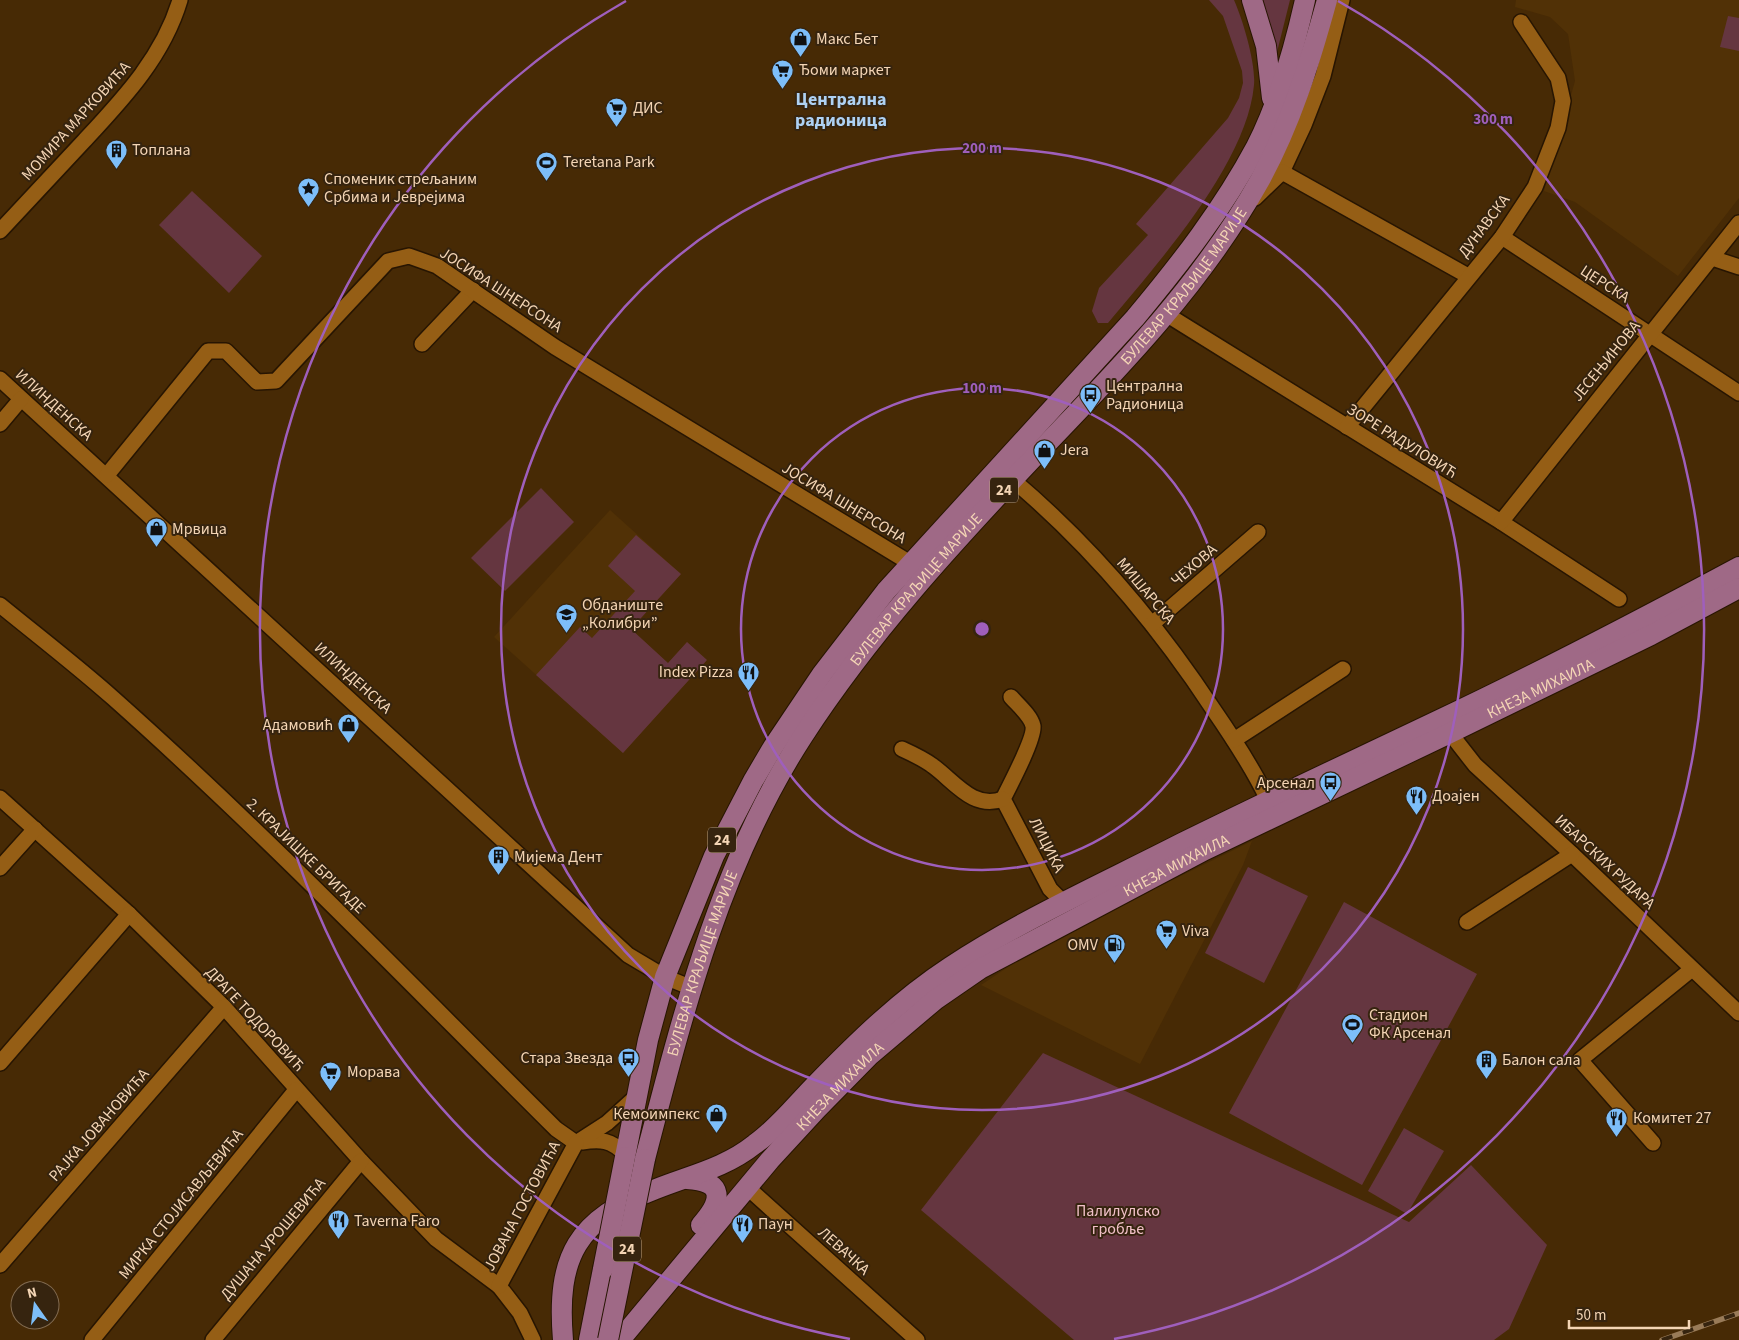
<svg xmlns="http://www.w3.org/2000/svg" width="1739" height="1340" viewBox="0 0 1739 1340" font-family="'Source Sans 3',sans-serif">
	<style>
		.built { fill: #513106 }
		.green { fill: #653640 }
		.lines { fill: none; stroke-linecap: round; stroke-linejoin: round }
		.minor-casing { stroke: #271502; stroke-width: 18 }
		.major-casing { stroke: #271502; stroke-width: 22 }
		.minor { stroke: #955e15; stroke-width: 15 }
		.major { stroke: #9f6986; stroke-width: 20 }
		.rail-casing { stroke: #997b58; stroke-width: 5.5 }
		.rail { stroke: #36240f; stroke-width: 4; stroke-dasharray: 11; stroke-linecap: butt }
		.major-bridge-casing { stroke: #271502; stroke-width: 22; stroke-linecap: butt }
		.major-bridge { stroke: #9f6986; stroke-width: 20 }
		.ring { fill: none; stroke: #9f5fbc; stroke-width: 2.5 }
		.labels { text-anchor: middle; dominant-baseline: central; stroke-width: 4; stroke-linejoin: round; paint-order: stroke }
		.shield { fill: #36240f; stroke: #bba083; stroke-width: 1 }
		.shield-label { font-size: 15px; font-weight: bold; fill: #f4d5b5 }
		.poi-label { font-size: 16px; fill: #f4d5b5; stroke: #36240f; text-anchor: start }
		.street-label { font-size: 16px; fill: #f4d5b5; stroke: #36240f }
		.park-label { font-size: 16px; fill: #f2c1c9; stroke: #36240f }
		.neighbourhood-label { font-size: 18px; font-weight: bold; fill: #aed1f3; stroke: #36240f }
		.centre { fill: #9f5fbc; stroke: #36240f; stroke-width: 2.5 }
		.ring-label { font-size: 15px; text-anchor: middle; font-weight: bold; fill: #9f5fbc; stroke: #36240f; stroke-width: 4; stroke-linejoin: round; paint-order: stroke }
	</style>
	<rect width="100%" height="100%" fill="#472a05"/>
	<g class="built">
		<path d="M1516,0H1739V198L1678,276L1575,202L1544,191L1575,81L1568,34L1550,17L1515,7Z"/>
		<path d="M610,510L681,574L631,629L668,663L687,642L707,660L623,753L494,637Z"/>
		<path d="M1252,841L1243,865L1140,1064L981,985L1008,967L1156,888Z"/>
	</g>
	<g class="green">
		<path d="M1209,0H1234C1243,20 1256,64 1254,85C1247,164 1157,264 1108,323H1098L1092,311L1099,288L1148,235L1136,224L1228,118L1239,98L1243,83L1242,71L1223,16Z"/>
		<path d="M1261,0H1290L1276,56L1270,23Z"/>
		<path d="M1728,16L1739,18V51L1720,47Z"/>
		<path d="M192,191L262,256L229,293L159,225Z"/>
		<path d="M541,488L574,522L505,591L471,558Z"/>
		<path d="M636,535L681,574L631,629L668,663L687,642L707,660L623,753L536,675L580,627L592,638L635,591L608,566Z"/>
		<path d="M1248,867L1308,896L1264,983L1205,953Z"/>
		<path d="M1344,902L1477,974L1362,1185L1229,1113Z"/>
		<path d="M1043,1053L1409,1222L1471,1165L1547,1245L1509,1329L1494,1340H1074L921,1210Z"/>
		<path d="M1404,1128L1444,1151L1407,1214L1368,1191Z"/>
	</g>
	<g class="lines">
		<defs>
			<g id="minor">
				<path d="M1282,172L1304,125L1323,76L1342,0"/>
				<path d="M1255,198L1282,172L1468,276"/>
				<path d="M0,231C28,201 56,171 84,141C123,99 163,57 180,0"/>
				<path d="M1502,237L1739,393"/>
				<path d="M1712,258L1739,267"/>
				<path d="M1166,314L1501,522L1619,599"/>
				<path d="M422,344L473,290"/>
				<path d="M0,379L628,955L665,977L692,988"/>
				<path d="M0,424L21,399"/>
				<path d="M1347,427L1502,237L1535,187L1558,128L1563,101L1558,78L1521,22"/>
				<path d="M107,475L208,351H226L257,382L276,381L388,261L409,256L437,266L555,347L910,563"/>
				<path d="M1013,480C1091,546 1157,624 1213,709C1233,738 1253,768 1268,800"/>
				<path d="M1501,522L1739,223"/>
				<path d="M0,605C38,636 77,666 113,698C267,835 410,984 556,1129L576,1143"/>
				<path d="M1152,624L1258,532"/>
				<path d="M1011,697C1018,705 1031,716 1033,726C1035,738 1009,787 1003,799L1050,889L1064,903"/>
				<path d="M1450,733L1475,765L1572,854L1739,1013"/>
				<path d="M1234,740L1343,669"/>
				<path d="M902,749C913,754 924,759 933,766C955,782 973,810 1003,799"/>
				<path d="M0,798L129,914L224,1007L361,1161L436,1239L499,1286L520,1313L533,1340"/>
				<path d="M0,868L35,829"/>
				<path d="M1467,922L1572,854"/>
				<path d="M0,1063L129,914"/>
				<path d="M582,1142C601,1139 611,1140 625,1154"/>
				<path d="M576,1143L607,1123L638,1095"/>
				<path d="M1653,1143L1580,1060L1692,969"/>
				<path d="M748,1188L917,1340"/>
				<path d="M0,1265L224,1007"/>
				<path d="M499,1286L576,1143"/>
				<path d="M92,1340L296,1090"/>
				<path d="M213,1340L361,1161"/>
			</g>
			<g id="major">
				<path d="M1252,0L1266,46L1272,98"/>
				<path d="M625,1157L648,1040L665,977L714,856L753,781L773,747L822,674L886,591L1135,318C1180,264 1223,209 1256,147C1279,102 1294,49 1305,0"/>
				<path id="s1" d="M645,1159C683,1013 720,864 803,736C869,634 952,544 1035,456C1117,371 1202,284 1260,180C1291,123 1310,62 1327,0"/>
				<path d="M687,1179C726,1181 722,1201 701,1225"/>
				<path d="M563,1340C556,1256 577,1219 656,1189C691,1175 725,1168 755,1144C779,1127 797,1103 818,1082C858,1041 901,999 950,967C1023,919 1104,883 1182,843C1267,801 1353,761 1439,720C1541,672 1640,620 1739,567"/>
				<path d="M589,1340L603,1269"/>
				<path id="s2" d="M620,1340L770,1160L817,1109L870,1055L935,1000L980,969L1205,850L1450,733L1651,635L1739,588"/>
			</g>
		</defs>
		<use href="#minor" class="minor-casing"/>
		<use href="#major" class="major-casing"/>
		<use href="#minor" class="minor"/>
		<use href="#major" class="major"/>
		<defs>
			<path id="rail" d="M1662,1340L1739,1313"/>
		</defs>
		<use href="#rail" class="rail-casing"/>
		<use href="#rail" class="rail"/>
		<defs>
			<g id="major-bridge">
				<path d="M603,1269L625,1157"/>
				<path d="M608,1340L645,1159"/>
			</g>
		</defs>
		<use href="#major-bridge" class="major-bridge-casing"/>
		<use href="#major-bridge" class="major-bridge"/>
	</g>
	<g class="ring">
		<circle cx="982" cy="629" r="241"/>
		<circle cx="982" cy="629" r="481"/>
		<path d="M850 1339A722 722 0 0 1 626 1M1338 1A722 722 0 0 1 1114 1339"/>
	</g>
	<defs>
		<symbol id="shop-pin" viewBox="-11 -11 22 30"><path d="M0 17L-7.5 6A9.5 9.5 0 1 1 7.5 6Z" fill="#7dbef9" stroke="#36240f"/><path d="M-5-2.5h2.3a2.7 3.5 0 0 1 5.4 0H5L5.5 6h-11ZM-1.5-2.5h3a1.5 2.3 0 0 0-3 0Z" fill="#111"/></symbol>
		<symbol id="supermarket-pin" viewBox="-11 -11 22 30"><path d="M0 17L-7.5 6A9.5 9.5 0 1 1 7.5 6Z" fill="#7dbef9" stroke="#36240f"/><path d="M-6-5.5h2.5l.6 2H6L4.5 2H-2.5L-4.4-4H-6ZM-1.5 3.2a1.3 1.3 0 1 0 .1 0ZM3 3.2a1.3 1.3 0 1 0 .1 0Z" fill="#111"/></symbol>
		<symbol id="building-pin" viewBox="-11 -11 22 30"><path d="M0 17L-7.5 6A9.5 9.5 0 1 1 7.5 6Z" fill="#7dbef9" stroke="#36240f"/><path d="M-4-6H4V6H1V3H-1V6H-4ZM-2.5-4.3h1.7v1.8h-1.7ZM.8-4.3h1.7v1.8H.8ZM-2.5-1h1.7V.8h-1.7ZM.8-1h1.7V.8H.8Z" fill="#111"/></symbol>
		<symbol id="stadium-pin" viewBox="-11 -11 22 30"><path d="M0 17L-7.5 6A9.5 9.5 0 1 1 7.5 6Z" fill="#7dbef9" stroke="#36240f"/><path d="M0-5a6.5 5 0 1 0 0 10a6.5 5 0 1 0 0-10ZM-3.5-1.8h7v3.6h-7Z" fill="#111"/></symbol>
		<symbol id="sight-pin" viewBox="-11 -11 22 30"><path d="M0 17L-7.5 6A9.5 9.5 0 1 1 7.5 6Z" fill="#7dbef9" stroke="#36240f"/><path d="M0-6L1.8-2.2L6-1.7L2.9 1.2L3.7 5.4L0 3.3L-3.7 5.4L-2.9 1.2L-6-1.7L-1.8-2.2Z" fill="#111"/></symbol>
		<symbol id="bus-pin" viewBox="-11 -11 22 30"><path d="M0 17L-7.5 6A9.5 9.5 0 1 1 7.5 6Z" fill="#7dbef9" stroke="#36240f"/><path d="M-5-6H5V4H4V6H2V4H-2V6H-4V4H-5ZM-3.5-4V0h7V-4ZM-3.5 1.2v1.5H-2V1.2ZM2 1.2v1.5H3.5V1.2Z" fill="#111"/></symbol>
		<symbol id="school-pin" viewBox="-11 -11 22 30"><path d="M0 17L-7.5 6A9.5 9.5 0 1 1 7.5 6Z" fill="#7dbef9" stroke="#36240f"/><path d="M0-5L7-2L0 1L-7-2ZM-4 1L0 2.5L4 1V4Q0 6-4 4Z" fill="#111"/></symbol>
		<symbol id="restaurant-pin" viewBox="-11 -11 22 30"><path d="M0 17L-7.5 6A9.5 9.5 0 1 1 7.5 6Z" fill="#7dbef9" stroke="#36240f"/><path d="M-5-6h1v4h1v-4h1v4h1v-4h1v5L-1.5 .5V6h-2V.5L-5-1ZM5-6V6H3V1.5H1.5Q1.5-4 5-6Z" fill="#111"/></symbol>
		<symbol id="fuel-pin" viewBox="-11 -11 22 30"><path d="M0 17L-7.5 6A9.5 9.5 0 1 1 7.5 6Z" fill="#7dbef9" stroke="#36240f"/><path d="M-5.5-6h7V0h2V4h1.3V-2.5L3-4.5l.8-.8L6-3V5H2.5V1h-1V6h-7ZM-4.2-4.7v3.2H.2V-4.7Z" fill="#111"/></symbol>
	</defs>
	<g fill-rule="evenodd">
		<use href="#shop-pin" x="788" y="26" width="25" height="34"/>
		<use href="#supermarket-pin" x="770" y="58" width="25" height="34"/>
		<use href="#supermarket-pin" x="604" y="96" width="25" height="34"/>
		<use href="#building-pin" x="104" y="138" width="25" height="34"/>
		<use href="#stadium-pin" x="534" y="150" width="25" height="34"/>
		<use href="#sight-pin" x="296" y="176" width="25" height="34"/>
		<use href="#bus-pin" x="1078" y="382" width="25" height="34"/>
		<use href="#shop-pin" x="1032" y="438" width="25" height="34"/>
		<use href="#shop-pin" x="144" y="516" width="25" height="34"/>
		<use href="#school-pin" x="554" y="602" width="25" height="34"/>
		<use href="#restaurant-pin" x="736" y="660" width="25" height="34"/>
		<use href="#shop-pin" x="336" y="712" width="25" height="34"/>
		<use href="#bus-pin" x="1318" y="770" width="25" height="34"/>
		<use href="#restaurant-pin" x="1404" y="784" width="25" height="34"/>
		<use href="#building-pin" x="486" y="844" width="25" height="34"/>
		<use href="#supermarket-pin" x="1154" y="918" width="25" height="34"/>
		<use href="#fuel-pin" x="1102" y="932" width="25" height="34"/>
		<use href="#stadium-pin" x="1340" y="1012" width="25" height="34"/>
		<use href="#bus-pin" x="616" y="1046" width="25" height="34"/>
		<use href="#building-pin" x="1474" y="1048" width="25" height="34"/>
		<use href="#supermarket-pin" x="318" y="1060" width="25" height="34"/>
		<use href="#shop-pin" x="704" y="1102" width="25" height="34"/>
		<use href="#restaurant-pin" x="1604" y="1106" width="25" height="34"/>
		<use href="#restaurant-pin" x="326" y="1208" width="25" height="34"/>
		<use href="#restaurant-pin" x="730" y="1212" width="25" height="34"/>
	</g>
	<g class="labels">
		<g class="shield">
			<rect x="990" y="477.5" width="28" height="25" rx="4"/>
			<rect x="708" y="827.5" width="28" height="25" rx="4"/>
			<rect x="613" y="1236.5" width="28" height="25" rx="4"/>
		</g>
		<g class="shield-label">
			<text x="1004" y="490">24</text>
			<text x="722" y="840">24</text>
			<text x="627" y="1249">24</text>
		</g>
		<g class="poi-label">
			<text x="816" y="39">Макс Бет</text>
			<text x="799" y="70">Ђоми маркет</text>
			<text x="633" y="108">ДИС</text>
			<text x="132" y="150">Топлана</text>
			<text x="563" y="162">Teretana Park</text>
			<text x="324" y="179">Споменик стрељаним<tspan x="324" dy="18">Србима и Јеврејима</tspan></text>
			<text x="1106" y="386">Централна<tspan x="1106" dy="18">Радионица</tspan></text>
			<text x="1060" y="450">Jera</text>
			<text x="172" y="529">Мрвица</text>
			<text x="582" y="605">Обданиште<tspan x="582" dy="18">„Колибри”</tspan></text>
			<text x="733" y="672" text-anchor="end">Index Pizza</text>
			<text x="333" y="725" text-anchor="end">Адамовић</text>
			<text x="1315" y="783" text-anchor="end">Арсенал</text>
			<text x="1432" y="796">Доајен</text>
			<text x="514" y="857">Мијема Дент</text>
			<text x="1182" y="931">Viva</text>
			<text x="1098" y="945" text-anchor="end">OMV</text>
			<text x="1369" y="1015">Стадион<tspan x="1369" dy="18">ФК Арсенал</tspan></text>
			<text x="613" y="1058" text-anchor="end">Стара Звезда</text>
			<text x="1502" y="1060">Балон сала</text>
			<text x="347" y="1072">Морава</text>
			<text x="700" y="1114" text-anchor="end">Кемоимпекс</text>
			<text x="1633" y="1118">Комитет 27</text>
			<text x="354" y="1221">Taverna Faro</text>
			<text x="758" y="1224">Паун</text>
		</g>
		<g class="street-label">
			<text transform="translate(76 121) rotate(-48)">МОМИРА МАРКОВИЋА</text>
			<text transform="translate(1484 226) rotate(-53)">ДУНАВСКА</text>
			<text transform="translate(1605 284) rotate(33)">ЦЕРСКА</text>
			<text stroke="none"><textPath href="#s1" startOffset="1044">БУЛЕВАР КРАЉИЦЕ МАРИЈЕ</textPath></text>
			<text transform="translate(501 290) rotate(33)">ЈОСИФА ШНЕРСОНА</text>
			<text transform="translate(1606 361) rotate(-51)">ЈЕСЕЊИНОВА</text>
			<text transform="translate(54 405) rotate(42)">ИЛИНДЕНСКА</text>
			<text transform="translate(1402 441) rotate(32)">ЗОРЕ РАДУЛОВИЋ</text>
			<text transform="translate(844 503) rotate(31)">ЈОСИФА ШНЕРСОНА</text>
			<text transform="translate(1194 565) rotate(-41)">ЧЕХОВА</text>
			<text stroke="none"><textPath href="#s1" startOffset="639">БУЛЕВАР КРАЉИЦЕ МАРИЈЕ</textPath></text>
			<text transform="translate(1146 591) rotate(50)">МИШАРСКА</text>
			<text transform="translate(353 678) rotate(42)">ИЛИНДЕНСКА</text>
			<text stroke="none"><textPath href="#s2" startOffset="1146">КНЕЗА МИХАИЛА</textPath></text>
			<text transform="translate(1047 845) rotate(63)">ЛИЦИКА</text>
			<text transform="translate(306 856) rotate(44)">2. КРАЈИШКЕ БРИГАДЕ</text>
			<text transform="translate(1605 862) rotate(43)">ИБАРСКИХ РУДАРА</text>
			<text stroke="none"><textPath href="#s2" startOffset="741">КНЕЗА МИХАИЛА</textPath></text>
			<text stroke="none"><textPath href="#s1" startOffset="204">БУЛЕВАР КРАЉИЦЕ МАРИЈЕ</textPath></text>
			<text transform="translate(255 1019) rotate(47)">ДРАГЕ ТОДОРОВИЋ</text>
			<text stroke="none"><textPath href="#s2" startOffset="336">КНЕЗА МИХАИЛА</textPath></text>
			<text transform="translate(99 1125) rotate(-49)">РАЈКА ЈОВАНОВИЋА</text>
			<text transform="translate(181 1204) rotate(-51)">МИРКА СТОЈИСАВЉЕВИЋА</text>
			<text transform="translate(522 1206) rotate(-62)">ЈОВАНА ГОСТОВИЋА</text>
			<text transform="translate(273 1239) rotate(-50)">ДУШАНА УРОШЕВИЋА</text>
			<text transform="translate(844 1251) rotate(42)">ЛЕВАЧКА</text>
		</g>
		<g class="park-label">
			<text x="1118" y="1211">Палилулско<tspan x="1118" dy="18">гробље</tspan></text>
		</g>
		<g class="neighbourhood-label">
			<text x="841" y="99">Централна<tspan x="841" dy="21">радионица</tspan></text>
		</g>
	</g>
	<circle cx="982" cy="629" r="8" class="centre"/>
	<g class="ring-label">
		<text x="1493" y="124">300 m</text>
		<text x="982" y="153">200 m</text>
		<text x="982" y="393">100 m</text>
	</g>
	<g transform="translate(35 1305) rotate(346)"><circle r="24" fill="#36240f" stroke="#826b51"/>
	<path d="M0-4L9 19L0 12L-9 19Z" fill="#7dbef9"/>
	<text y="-8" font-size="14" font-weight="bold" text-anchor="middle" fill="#f4d5b5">N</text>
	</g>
	<path d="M1569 1320v8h120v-8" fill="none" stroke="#f4d5b5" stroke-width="2.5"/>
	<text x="1576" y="1320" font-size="15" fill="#f4d5b5" stroke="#36240f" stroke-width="4" paint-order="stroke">50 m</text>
</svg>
